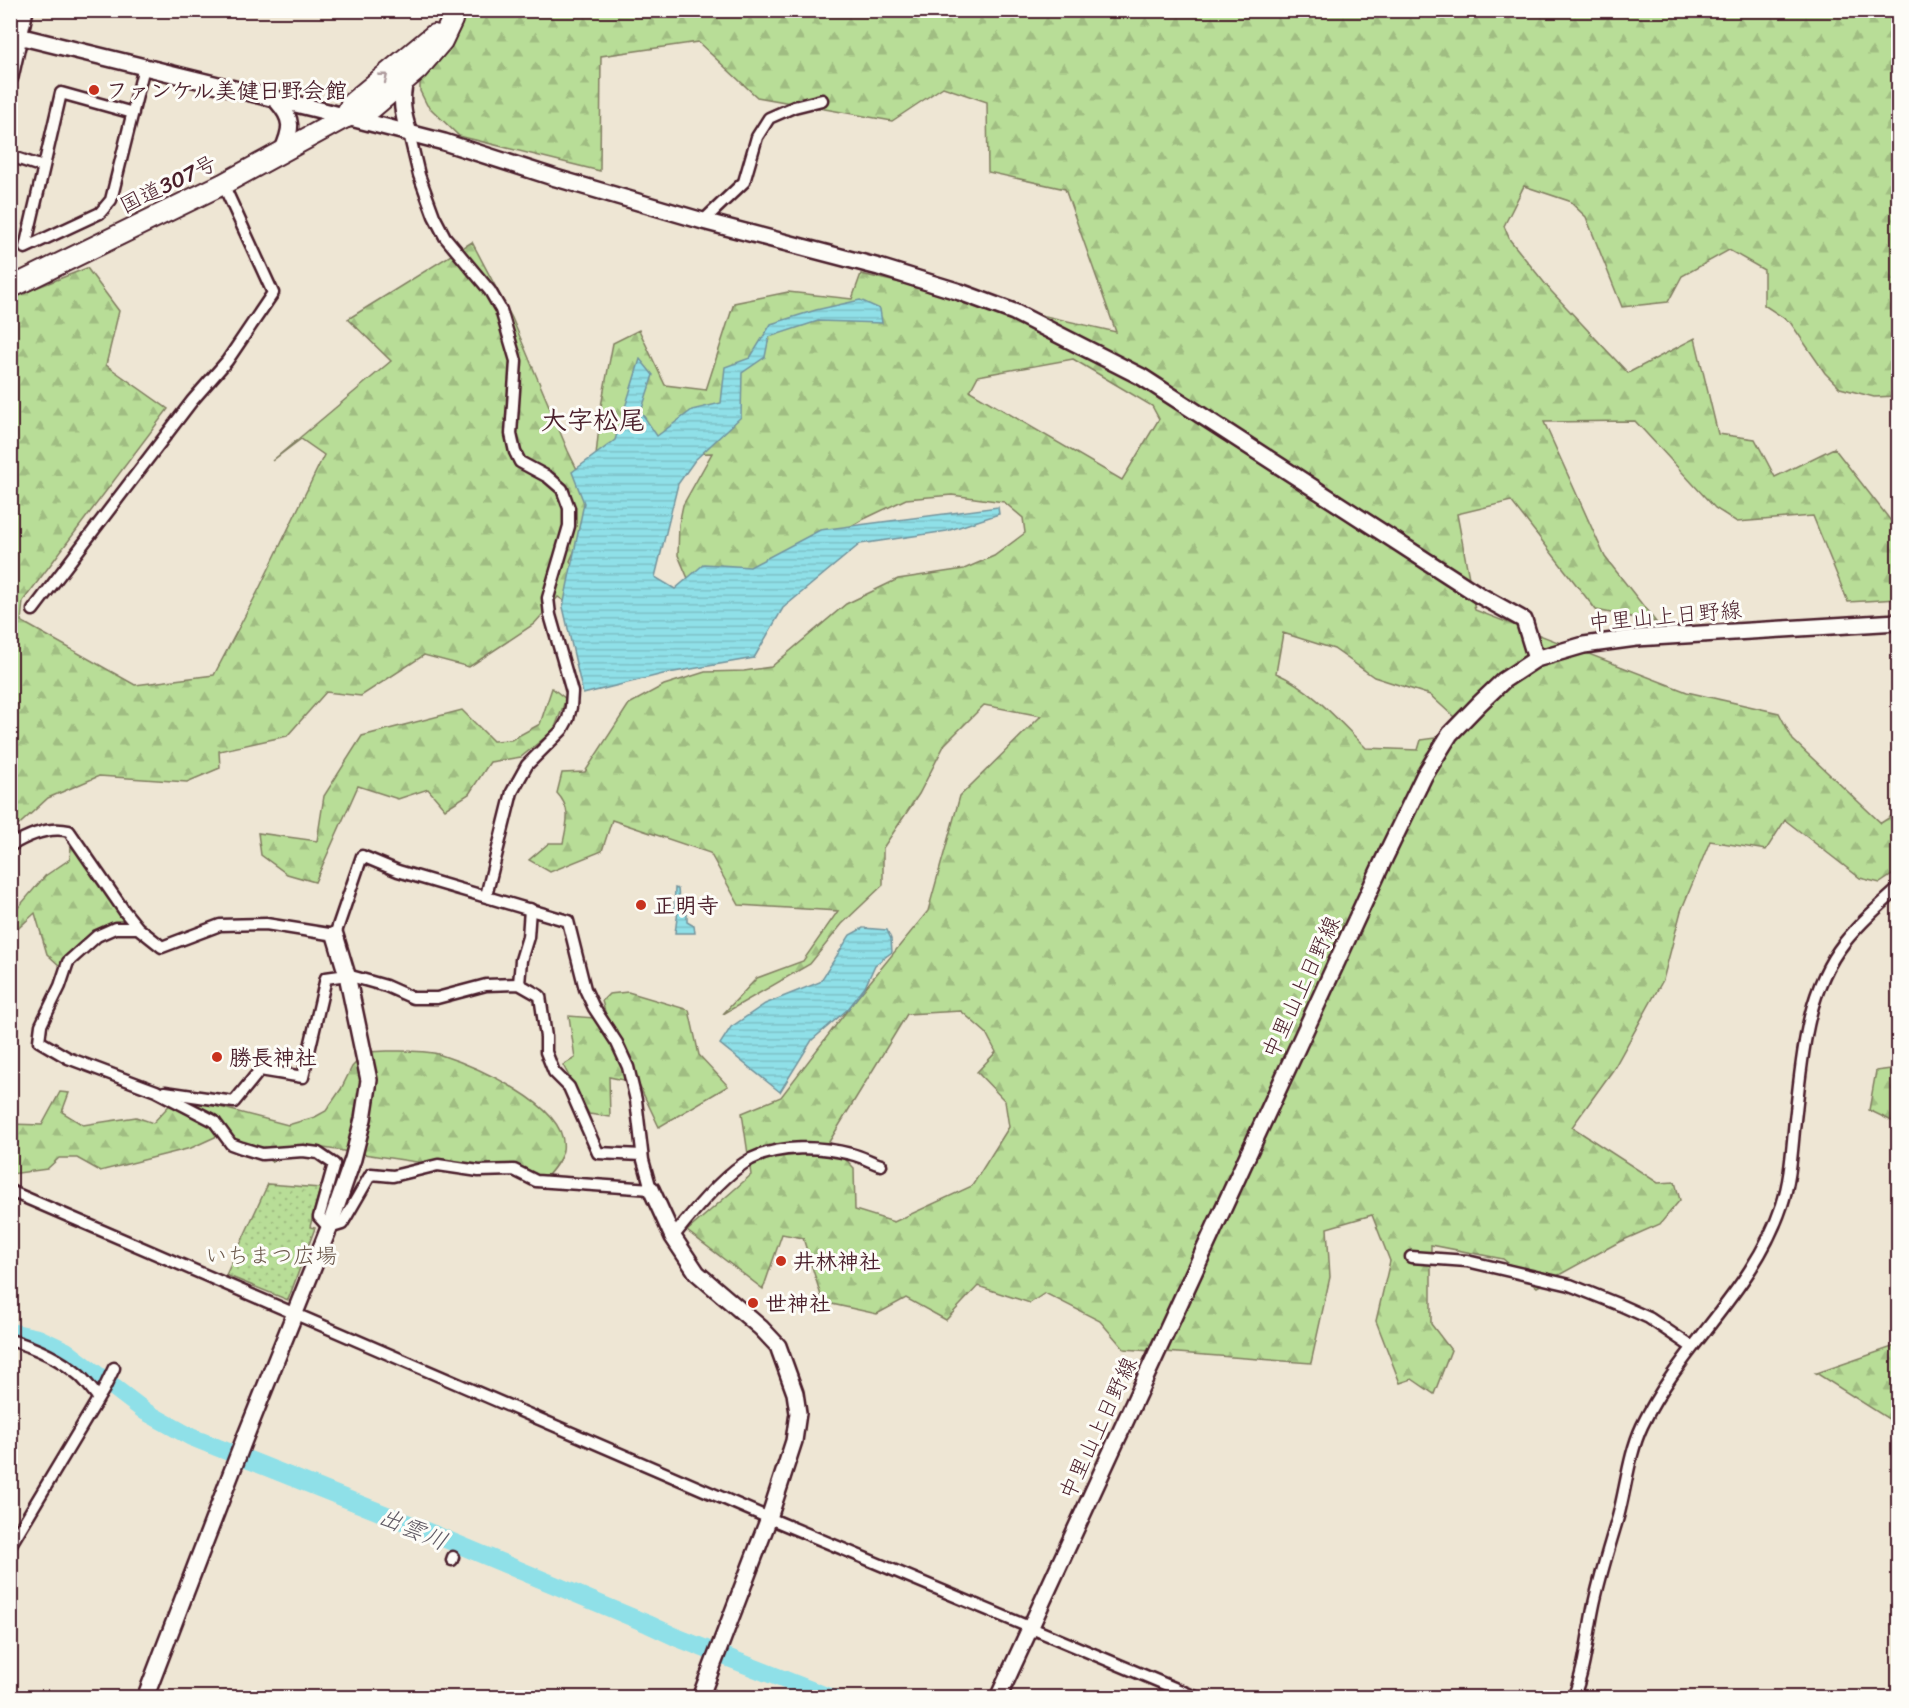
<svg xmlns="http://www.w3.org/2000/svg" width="1909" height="1708" viewBox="0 0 1909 1708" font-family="Sriracha,'Klee One',sans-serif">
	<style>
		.grass { fill: url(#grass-dots); stroke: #817e61; stroke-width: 1.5 }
		.forest { fill: url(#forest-firs); stroke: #817e61; stroke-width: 1.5; fill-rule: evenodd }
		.water { fill: url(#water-rules); stroke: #73939c; stroke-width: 1.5 }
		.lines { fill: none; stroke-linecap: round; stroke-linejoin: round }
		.river { stroke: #8fe0e8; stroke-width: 18 }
		.street-casing { stroke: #4a1f2b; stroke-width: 15 }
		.secondary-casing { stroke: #4a1f2b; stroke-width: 20 }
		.highway-casing { stroke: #4a1f2b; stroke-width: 24 }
		.street { stroke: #fdfcf7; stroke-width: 10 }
		.secondary { stroke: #fdfcf7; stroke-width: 15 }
		.highway { stroke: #fdfcf7; stroke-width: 20 }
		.oneway { stroke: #ac999b }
		.poi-dot { fill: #c8321e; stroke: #fdfcf7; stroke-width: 2 }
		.labels { text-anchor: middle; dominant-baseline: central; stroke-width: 6; stroke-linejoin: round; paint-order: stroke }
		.poi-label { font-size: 22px; font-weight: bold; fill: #4a1f2b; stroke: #fdfcf7; text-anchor: start }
		.street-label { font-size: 22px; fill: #4a1f2b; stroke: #fdfcf7 }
		.park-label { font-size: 22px; fill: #6b584b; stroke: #fdfcf7 }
		.water-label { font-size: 24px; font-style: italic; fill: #5f5964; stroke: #fdfcf7 }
		.quarter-label { font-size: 26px; font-weight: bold; fill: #4a1f2b; stroke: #fdfcf7 }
	</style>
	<defs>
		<pattern id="grass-dots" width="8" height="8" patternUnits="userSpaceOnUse" patternTransform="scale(1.5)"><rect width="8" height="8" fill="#b8dd97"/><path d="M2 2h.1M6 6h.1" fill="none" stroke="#a0bd82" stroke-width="1.8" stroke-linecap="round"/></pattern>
		<pattern id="forest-firs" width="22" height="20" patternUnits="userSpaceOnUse" patternTransform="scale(1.5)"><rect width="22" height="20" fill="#b8dd97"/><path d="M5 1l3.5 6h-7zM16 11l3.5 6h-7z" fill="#a0bd82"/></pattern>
		<pattern id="water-rules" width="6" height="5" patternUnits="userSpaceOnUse" patternTransform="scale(1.5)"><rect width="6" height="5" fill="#8fe0e8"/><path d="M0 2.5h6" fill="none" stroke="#7dc0c7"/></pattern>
	</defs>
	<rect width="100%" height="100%" fill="#eee6d4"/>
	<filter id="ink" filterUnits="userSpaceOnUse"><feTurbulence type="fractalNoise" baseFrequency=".0167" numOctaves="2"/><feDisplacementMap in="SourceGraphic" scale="12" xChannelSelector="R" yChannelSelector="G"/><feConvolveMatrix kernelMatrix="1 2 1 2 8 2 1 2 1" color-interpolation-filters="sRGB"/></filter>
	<g filter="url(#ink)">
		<path class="grass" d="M268,1184L320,1188L310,1227L315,1228L288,1300L226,1275Z"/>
		<g class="forest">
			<path d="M466,11H1898V396L1874,397L1840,388L1825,373L1790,322L1764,305V270L1729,250L1682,276L1668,302L1622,307L1586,217L1569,201L1524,186L1504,226L1510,240L1551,291L1628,373L1695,338L1718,434L1755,439L1775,477L1834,448L1898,530V599L1848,602L1813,516L1737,522L1715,508L1635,421L1544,422L1605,557L1656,622L1596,610L1511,501L1457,514L1475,610L1687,692L1779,713L1793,740L1881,823L1898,812V871L1880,883L1860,878L1785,820L1766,850L1710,841L1681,911L1663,980L1613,1070L1572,1127L1658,1183L1675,1182L1680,1200L1660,1224L1619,1242L1537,1287L1503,1259L1431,1245V1324L1451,1350L1434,1394L1412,1379L1400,1383L1376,1321L1390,1261L1372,1215L1327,1228L1330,1277L1311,1363L1124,1349L1100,1321L1045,1293L1030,1303L978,1286L946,1320L906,1298L877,1314L823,1302L803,1238L782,1234L763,1289L687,1231L751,1175L742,1113L781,1097L852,1004L928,911L960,796L1041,716L984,705L945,744L919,794L883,848V885L842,924L810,964L723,1014L757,978L803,961L838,911L739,905L710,853L612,820L602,851L550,872L529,860L549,843H563C567,823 572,809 557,793L562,773L585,772L629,704L664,685L705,672L744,671L771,667L846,604L898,579L964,569L994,556L1025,533L1023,518L1004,502L952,495L906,499L862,520L779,567L693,590L678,555L679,524L683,505L712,453L596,456L601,406L613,343L639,330L665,385L706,390L734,303L788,292L852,299L861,274L1116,332L1065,189L988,172L987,102L943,87L892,121L757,97L698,42L601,56L600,171L459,136L427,105L420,91V80ZM1073,359L1152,406L1159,419L1122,480L970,391L978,376ZM1283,633L1334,649L1374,677L1430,695L1454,717L1435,738L1421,740L1418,750L1366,748C1339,721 1312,689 1276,673ZM961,1011L986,1033L996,1052L977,1072L1005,1101L1009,1127L972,1186L894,1222L855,1210L854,1168L829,1142L907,1014Z"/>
			<path d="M472,242L512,318L568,451L595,506L570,561L592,594L585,615L558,597L534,624L469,667L424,655L361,696L326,692L287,736L219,751L220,768L187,782L99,776L48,798L11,832L10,298L87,268L119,311L106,365L168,409L23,601L21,621L135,685L214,675L259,589L324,455L301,439L272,461L391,361L348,319Z"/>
			<path d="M552,688L566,699L554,730L521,757L490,762L469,794L445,809L428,789L398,799L358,786L315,882L287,874L261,855L258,833L317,841L324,796L362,736L462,710L493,741L511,740L540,724Z"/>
			<path d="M71,846C94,861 113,896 123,921L97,934L60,966L47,954L35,913L11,935L10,912L17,909L45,876L70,859Z"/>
			<path d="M628,992L689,1010L699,1055L728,1086L659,1127L638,1083L609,1077L610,1117L589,1114L563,1065L575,1058L569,1016L607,1019L602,1001L609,994Z"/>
			<path d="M387,1051C403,1051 423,1050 438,1054C472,1065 570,1105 563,1150C561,1161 550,1173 543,1181L310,1146L272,1162L235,1141L226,1132L191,1148L100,1171L77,1158H59L47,1169L11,1174L10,1124L42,1125L60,1092L69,1093L62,1112L83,1125L136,1117L153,1123L178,1096L288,1125L315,1117L326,1111L341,1089L352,1067L366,1052Z"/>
			<path d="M1891,1069L1898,1070V1124L1869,1110L1876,1071Z"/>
			<path d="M1898,1345V1425L1816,1373H1817Z"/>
		</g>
		<g class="water">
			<path d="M860,300L880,309L882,323L818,321L769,337L765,357L742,373L741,417L695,460L678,484L655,577L675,589L704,564L750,567L820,530L998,507L999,514L947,531L860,544L783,608L754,658L663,674L583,694L563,607L584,503L572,472L615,440L640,359L653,375L641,412L657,436L692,410L721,403L725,367L750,358L771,324L816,310Z"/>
			<path d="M675,888L678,889L679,900L687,906V922L694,926L695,933H675L678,911H674Z"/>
			<path d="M863,928L887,930L891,939L892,952L875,965L865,987L848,1009L812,1040L780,1092L720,1044L731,1027L765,1004L820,982L850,935Z"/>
		</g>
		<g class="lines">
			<path class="river" d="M10,1332L38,1338L66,1351L146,1412L191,1437L407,1523L648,1624L678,1638L831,1698"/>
			<defs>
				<g id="street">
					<path d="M133,113L61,93L25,248L100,213L111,200L144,67"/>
					<path d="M409,133L419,175L434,216L445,237L490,291L501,310L516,361L511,434L515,452L520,462L548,477L562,489L569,508V526L548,598L550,615L572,692L571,707L568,719L562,730L527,765L512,792L486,896"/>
					<path d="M10,156L43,167"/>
					<path d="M703,221L744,182L757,137L769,118L794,107L822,100"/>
					<path d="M33,610L192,401L227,361L273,293L223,184"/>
					<path d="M10,846C28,835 49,826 69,831L125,912L138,928L162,947L220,925L266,924L335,935L362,856L398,871L568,921L585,989L594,1008L617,1043L628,1067L636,1100L643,1160L651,1189L536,1181L514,1170L479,1171L438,1165L393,1176L371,1174L342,1224L329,1228L319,1217L334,1164L318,1153L303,1151L262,1154L242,1148L231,1144L214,1121L156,1091L68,1058L39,1041L41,1025L60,986L68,962L97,936L115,928H138"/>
					<path d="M519,984L521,960L528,937L530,909"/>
					<path d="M165,1092L234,1102L260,1070L303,1077L326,978L347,975L386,986L413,998H437L486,985L519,984L540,996L546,1037V1052L554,1072L569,1087L598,1153L642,1155"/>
					<path d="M10,1191L769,1518L1198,1698"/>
					<path d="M673,1237C691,1214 725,1173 751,1159C779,1145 821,1146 851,1154C861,1156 871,1162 881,1165"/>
					<path d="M1411,1257L1467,1261L1570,1285L1620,1305L1649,1318L1692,1347"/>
					<path d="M10,1340C34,1347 60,1359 79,1375C86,1381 92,1390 98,1397"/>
					<path d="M10,1546L104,1389L114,1368"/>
					<path d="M452,1560L453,1557"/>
					<path d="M1573,1698C1585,1670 1587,1639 1593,1609C1599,1578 1609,1548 1618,1517C1626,1487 1629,1454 1642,1426C1680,1346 1754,1290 1782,1205C1791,1178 1792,1148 1795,1120C1802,1061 1805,992 1844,943C1860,923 1879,906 1898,889"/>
				</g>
				<g id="secondary">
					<path d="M10,34L316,109L444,142L556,178L703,221L879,267L960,292L1014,312L1142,377L1479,595L1524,620L1536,659"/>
					<path d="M10,77L25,10"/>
					<path d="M405,81C400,100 403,115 409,133"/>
					<path d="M277,101C294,120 292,129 282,152"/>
					<path d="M651,1189L673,1237L697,1273L761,1328L778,1346L795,1393L798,1413L794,1441L769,1518L700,1698"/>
					<path d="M145,1698L244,1440L329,1228L353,1159L363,1119L369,1080L347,975L335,935"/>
					<path d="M998,1698L1385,857L1424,776L1450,734L1480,703L1504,680L1536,659L1584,645L1636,638L1898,622"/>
				</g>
				<g id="highway">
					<path d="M344,118L352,103L434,35"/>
					<path d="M10,288L223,184L344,118L372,108L418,69L442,41L452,20"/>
				</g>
			</defs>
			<use href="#street" class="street-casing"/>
			<use href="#secondary" class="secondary-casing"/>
			<use href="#highway" class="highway-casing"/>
			<use href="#street" class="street"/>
			<use href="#secondary" class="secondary"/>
			<use href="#highway" class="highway"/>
		</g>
		<defs><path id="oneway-chevron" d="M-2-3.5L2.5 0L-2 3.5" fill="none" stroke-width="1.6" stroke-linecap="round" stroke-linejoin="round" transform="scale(1.5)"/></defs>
		<use class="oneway" href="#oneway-chevron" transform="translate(384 77) rotate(-39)"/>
	</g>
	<g class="poi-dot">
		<circle cx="94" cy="90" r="6"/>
		<circle cx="641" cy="905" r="6"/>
		<circle cx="217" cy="1057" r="6"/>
		<circle cx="781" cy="1261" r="6"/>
		<circle cx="753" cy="1303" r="6"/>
	</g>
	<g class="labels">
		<g class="poi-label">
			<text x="106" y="90">ファンケル美健日野会館</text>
			<text x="653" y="905">正明寺</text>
			<text x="229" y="1057">勝長神社</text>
			<text x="793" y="1261">井林神社</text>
			<text x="765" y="1303">世神社</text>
		</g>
		<g class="street-label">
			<text transform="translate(168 184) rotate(-26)">国道307号</text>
			<text transform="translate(1665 616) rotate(-5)">中里山上日野線</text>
			<text transform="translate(1301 987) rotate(-65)">中里山上日野線</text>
			<text transform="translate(1098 1428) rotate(-65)">中里山上日野線</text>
		</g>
		<g class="park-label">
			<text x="271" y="1255">いちまつ広場</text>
		</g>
		<g class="water-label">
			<text transform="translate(413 1529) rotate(23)">出雲川</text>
		</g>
		<g class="quarter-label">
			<text x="593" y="420">大字松尾</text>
		</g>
	</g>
	<rect width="1909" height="1708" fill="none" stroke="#fdfcf7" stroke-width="36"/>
	<rect x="18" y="18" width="1873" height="1672" fill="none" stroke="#4a1f2b" stroke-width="2" filter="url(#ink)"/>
</svg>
